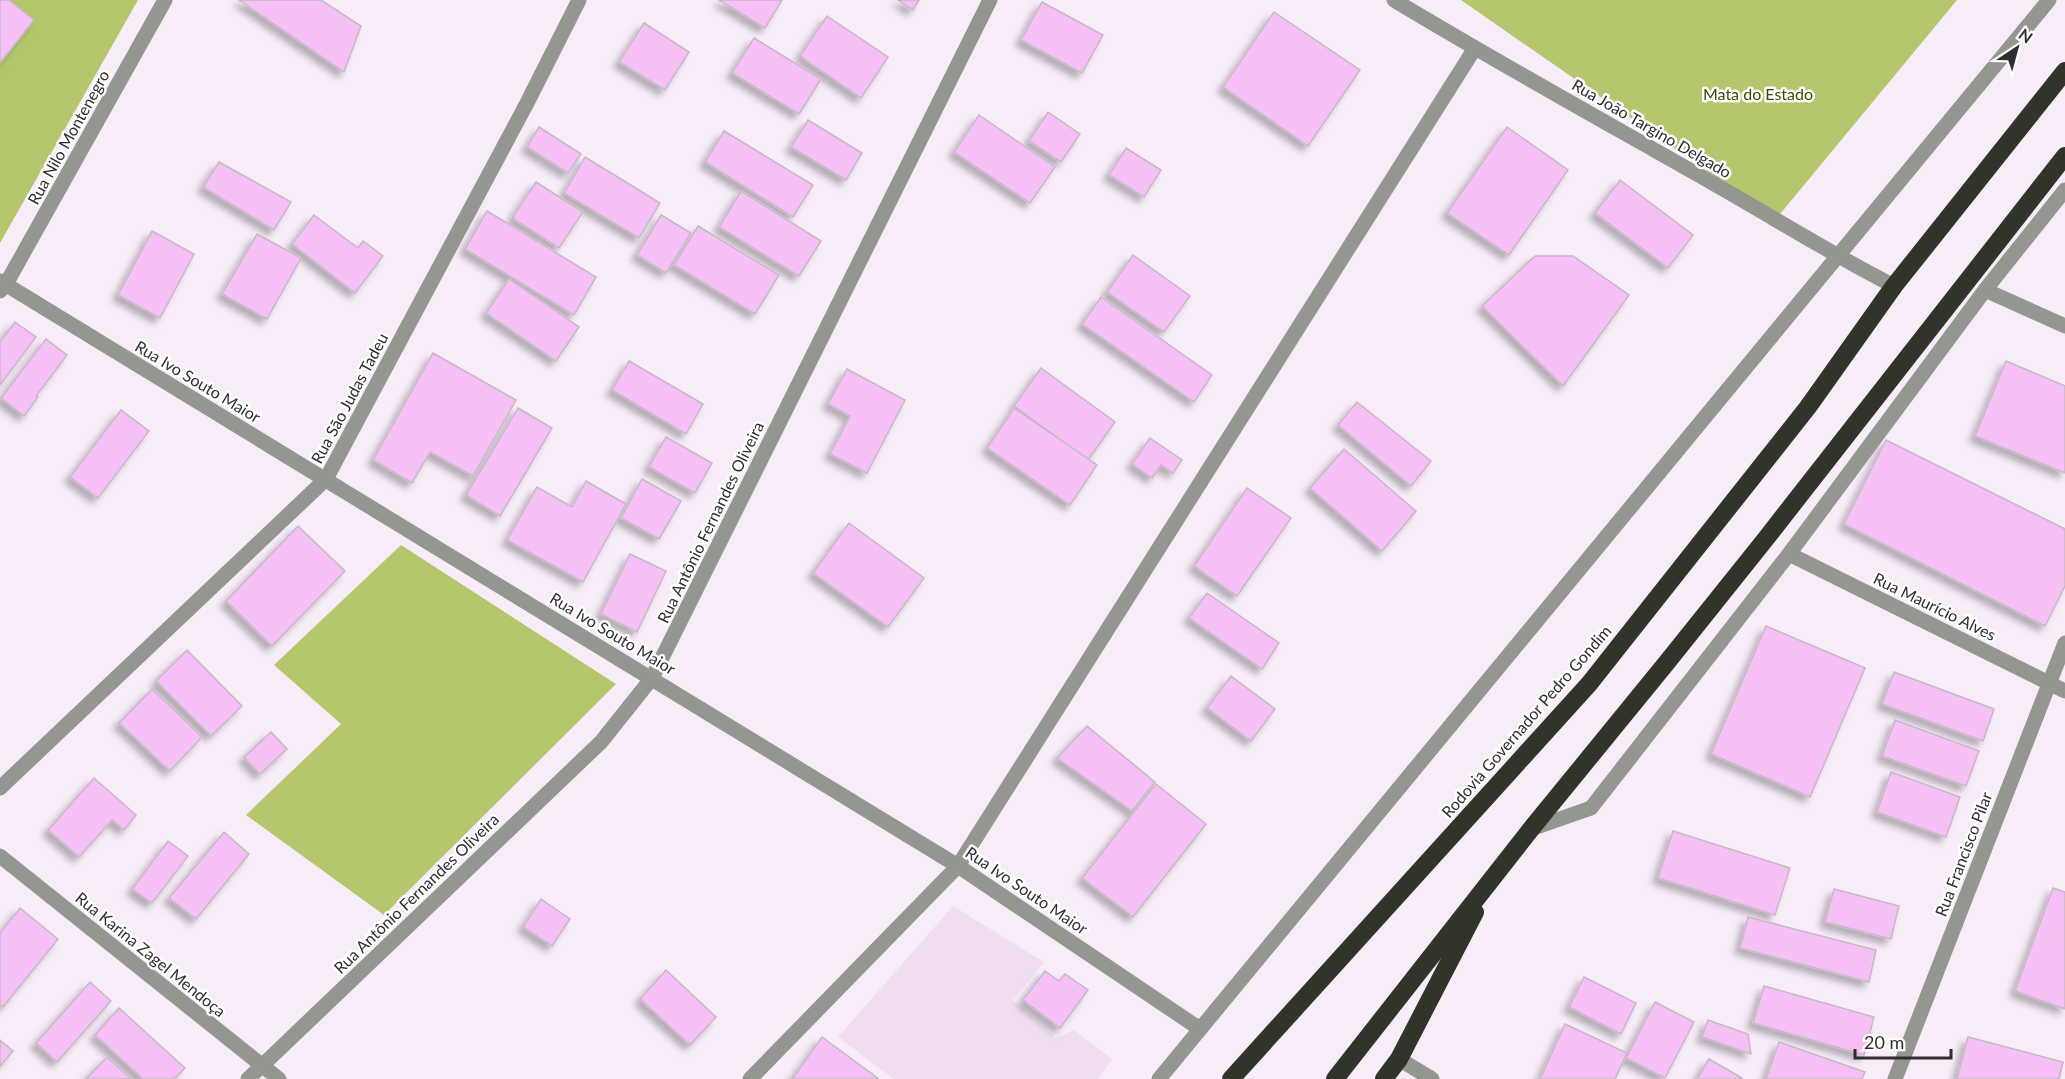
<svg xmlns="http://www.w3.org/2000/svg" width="2065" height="1079" viewBox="0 0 2065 1079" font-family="Lato,sans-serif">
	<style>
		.built { fill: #f0def0 }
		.forest { fill: #b4c76d }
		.building { fill: #f6c0f7; stroke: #c4b9c4; stroke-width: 1.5; filter: url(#shadow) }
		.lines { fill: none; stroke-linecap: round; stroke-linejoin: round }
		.minor { stroke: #949690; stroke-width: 15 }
		.highway { stroke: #313429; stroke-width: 18 }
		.labels { text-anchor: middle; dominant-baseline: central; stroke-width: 5; stroke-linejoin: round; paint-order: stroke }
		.park-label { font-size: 16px; fill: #3e4902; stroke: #fefefe }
		.street-label { font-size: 16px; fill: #302c30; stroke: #fefefe }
	</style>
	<defs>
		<filter id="shadow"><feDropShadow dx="-5.5" dy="5.5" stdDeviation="3" flood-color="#0004"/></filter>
	</defs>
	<rect width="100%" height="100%" fill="#f8ecf8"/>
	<path class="built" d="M953,906L1044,962L1013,1000L1056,1038L1074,1030L1112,1059L1098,1079H894L838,1037Z"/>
	<g class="forest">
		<path d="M0,0H138L0,243Z"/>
		<path d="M1461,0H1957L1776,219Z"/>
		<path d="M401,545L616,684L384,915L246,815L341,724L274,665Z"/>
	</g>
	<g class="building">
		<path d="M0,0H9L34,20L0,63Z"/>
		<path d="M239,0H321L361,26L344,72Z"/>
		<path d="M719,0H782L765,28Z"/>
		<path d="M898,0H919L913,10Z"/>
		<path d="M1042,2L1103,35L1082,73L1021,40Z"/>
		<path d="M1274,12L1360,70L1308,146L1223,87Z"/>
		<path d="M827,16L888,57L861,98L800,56Z"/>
		<path d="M644,23L689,52L665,90L619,62Z"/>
		<path d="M754,38L821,79L799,114L732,73Z"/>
		<path d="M1048,112L1080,134L1061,162L1029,141Z"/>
		<path d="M979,115L1055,167L1030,203L954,152Z"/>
		<path d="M808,120L862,153L846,180L791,147Z"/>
		<path d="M539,127L581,154L568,173L527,147Z"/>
		<path d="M1507,127L1568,170L1509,255L1447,213Z"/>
		<path d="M724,131L813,185L793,217L705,162Z"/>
		<path d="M1126,148L1161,170L1144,197L1109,175Z"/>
		<path d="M585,157L660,203L639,238L564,193Z"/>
		<path d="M219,162L291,202L274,230L203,187Z"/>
		<path d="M1620,180L1693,235L1668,268L1595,213Z"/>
		<path d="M536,182L583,212L559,248L512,218Z"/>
		<path d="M741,191L821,241L799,276L719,227Z"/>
		<path d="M487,211L596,277L574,315L465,249Z"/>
		<path d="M314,215L358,248L363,241L383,256L355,293L292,244Z"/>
		<path d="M661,215L691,233L666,273L637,255Z"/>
		<path d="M698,226L779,275L755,314L674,265Z"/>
		<path d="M152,231L194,254L160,318L118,295Z"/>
		<path d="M257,234L301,258L267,319L222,294Z"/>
		<path d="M1133,255L1190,296L1164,332L1107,292Z"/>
		<path d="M1535,256H1573L1629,295L1563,386L1482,306Z"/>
		<path d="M509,279L579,327L556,361L486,313Z"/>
		<path d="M1101,297L1212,375L1194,402L1082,324Z"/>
		<path d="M15,322L36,337L0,385V342Z"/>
		<path d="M46,339L67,355L36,396L38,397L24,416L1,398Z"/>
		<path d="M433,353L516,400L473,476L430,452L412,483L373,460Z"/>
		<path d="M629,361L703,404L686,434L612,390Z"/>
		<path d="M2006,361L2065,386V473L1975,436Z"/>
		<path d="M1041,368L1115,422L1088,460L1014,406Z"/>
		<path d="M847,369L905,400L867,473L830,454L850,416L828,404Z"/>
		<path d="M1357,402L1431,461L1411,486L1338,425Z"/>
		<path d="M518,408L552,428L500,516L466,495Z"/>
		<path d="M1014,408L1097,465L1070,505L987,448Z"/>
		<path d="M121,410L149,431L98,498L70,477Z"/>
		<path d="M666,437L712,463L695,493L649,467Z"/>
		<path d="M1150,438L1182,460L1173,473L1161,465L1152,478L1132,464Z"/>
		<path d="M1886,440L2065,529V586L2045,626L1844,524Z"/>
		<path d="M1344,449L1416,511L1382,551L1310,488Z"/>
		<path d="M642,479L681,501L659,539L621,518Z"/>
		<path d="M586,481L626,504L583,582L507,540L537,487L572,507Z"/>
		<path d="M1247,488L1291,518L1237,596L1194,566Z"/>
		<path d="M849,523L924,578L888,627L813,573Z"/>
		<path d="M298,526L345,571L272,646L226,601Z"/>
		<path d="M630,554L666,571L637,632L601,614Z"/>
		<path d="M1207,593L1279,643L1262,669L1189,618Z"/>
		<path d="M1766,626L1865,668L1810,797L1711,754Z"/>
		<path d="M187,650L242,706L211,736L156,681Z"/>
		<path d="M1894,672L1994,709L1983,741L1882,704Z"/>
		<path d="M1231,676L1275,709L1251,741L1207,708Z"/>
		<path d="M152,689L202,737L170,771L119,723Z"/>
		<path d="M1895,720L1979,751L1966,786L1882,756Z"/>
		<path d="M1087,726L1155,782L1132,811L1057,758Z"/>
		<path d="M271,732L287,749L260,774L244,757Z"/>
		<path d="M1891,772L1960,797L1946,837L1877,812Z"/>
		<path d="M94,778L136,815L124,830L112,820L79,857L48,830Z"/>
		<path d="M1156,784L1206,824L1133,917L1082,878Z"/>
		<path d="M1673,831L1790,868L1775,915L1658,878Z"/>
		<path d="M224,832L249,854L196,919L169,898Z"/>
		<path d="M168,841L188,856L152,903L132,889Z"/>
		<path d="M2053,888L2065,892V1009L2015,991Z"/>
		<path d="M1834,889L1899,906L1891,939L1825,922Z"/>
		<path d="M541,899L570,919L552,946L523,927Z"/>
		<path d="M20,908L58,939L3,1007L0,1005V933Z"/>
		<path d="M1748,917L1876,950L1869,982L1740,948Z"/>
		<path d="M666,970L716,1017L690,1045L640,999Z"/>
		<path d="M1045,971L1059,981L1065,974L1088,990L1060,1028L1023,1000Z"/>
		<path d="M1584,977L1636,1003L1621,1034L1569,1007Z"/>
		<path d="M90,982L111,1001L57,1062L36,1043Z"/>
		<path d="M1764,986L1874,1017L1864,1055L1753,1023Z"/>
		<path d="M1655,1002L1694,1022L1665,1078L1626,1058Z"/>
		<path d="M119,1008L185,1068L174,1079H143L95,1035Z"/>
		<path d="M1708,1020L1748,1034L1751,1054L1702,1037Z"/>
		<path d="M1565,1024L1627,1053L1615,1079H1540Z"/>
		<path d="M822,1037L879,1079H792Z"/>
		<path d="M1968,1037L2063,1062L2059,1079H1957Z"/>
		<path d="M0,1040L13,1051L0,1066Z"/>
		<path d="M1779,1042L1865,1072L1862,1079H1766Z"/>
		<path d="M107,1057L131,1079H86Z"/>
		<path d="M1709,1059L1742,1078L1741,1079H1697Z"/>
	</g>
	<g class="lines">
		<g class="minor">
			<path d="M1394,0C1500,64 1609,124 1716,185C1776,219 1833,255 1894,286"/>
			<path d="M0,281L958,866L1200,1029"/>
			<path d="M1985,290L2065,326"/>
			<path d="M0,291L6,284L165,0"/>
			<path d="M1789,554L2065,691"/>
			<path d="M0,788L326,479L527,103L579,0"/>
			<path d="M1531,829L1591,808L1789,554L1985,290L2065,190"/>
			<path d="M0,856L279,1079"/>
			<path d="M1399,1059L1432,1079"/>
			<path d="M248,1079L601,742L652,678L990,0"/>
			<path d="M750,1079L958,866L1475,48"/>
			<path d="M1159,1079L2049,0"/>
			<path d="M1895,1079L2065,643"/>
		</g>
		<g class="highway">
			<path d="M1231,1079L1589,684L1808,407L1894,286L2065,71"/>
			<path d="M1335,1079L1531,829L1668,661L1764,541L2065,156"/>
			<path d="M1384,1079L1399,1059L1475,912"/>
		</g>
	</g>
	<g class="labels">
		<g class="park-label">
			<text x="1758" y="93">Mata do Estado</text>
		</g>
		<g class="street-label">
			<text transform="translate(1652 128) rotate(30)">Rua João Targino Delgado</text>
			<text transform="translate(68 137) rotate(-61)">Rua Nilo Montenegro</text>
			<text transform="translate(198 381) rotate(31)">Rua Ivo Souto Maior</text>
			<text transform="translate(349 398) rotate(-62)">Rua São Judas Tadeu</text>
			<text transform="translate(710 522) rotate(-64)">Rua Antônio Fernandes Oliveira</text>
			<text transform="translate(1935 606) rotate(26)">Rua Maurício Alves</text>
			<text transform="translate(613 633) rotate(31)">Rua Ivo Souto Maior</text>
			<text transform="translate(1526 721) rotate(-49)">Rodovia Governador Pedro Gondim</text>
			<text transform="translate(1963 854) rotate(-69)">Rua Francisco Pilar</text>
			<text transform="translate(1027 890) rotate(34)">Rua Ivo Souto Maior</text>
			<text transform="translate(416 893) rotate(-44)">Rua Antônio Fernandes Oliveira</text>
			<text transform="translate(151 954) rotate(39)">Rua Karina Zagel Mendoça</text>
		</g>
	</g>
	<g transform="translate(2017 48) rotate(36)" stroke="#fefefe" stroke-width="4.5" paint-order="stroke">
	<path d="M0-4.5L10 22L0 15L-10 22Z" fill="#302c30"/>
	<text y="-9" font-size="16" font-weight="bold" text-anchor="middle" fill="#302c30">N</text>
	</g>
	<path d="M1855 1049v9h96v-9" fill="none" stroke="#302c30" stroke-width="3"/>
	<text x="1864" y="1049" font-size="18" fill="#302c30" stroke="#fefefe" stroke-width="4.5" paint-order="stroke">20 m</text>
</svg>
